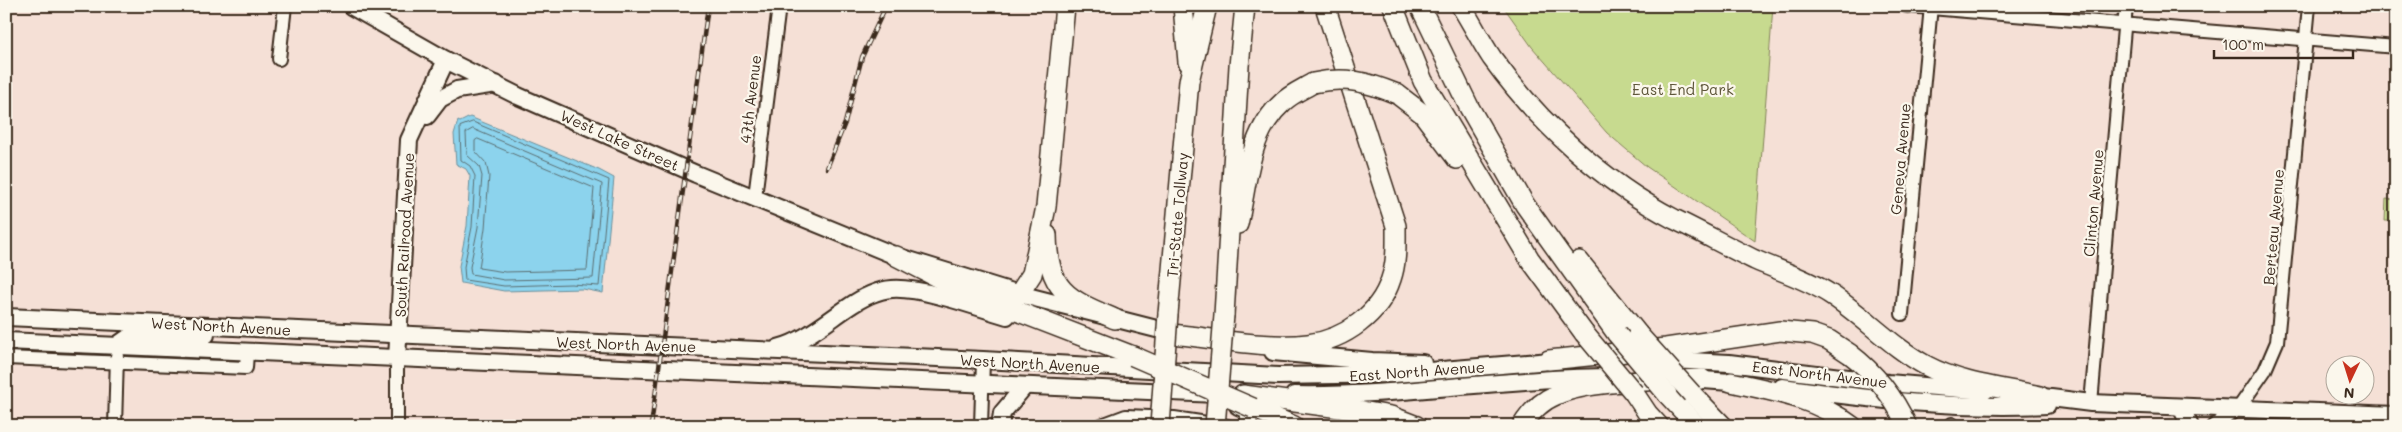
<svg xmlns="http://www.w3.org/2000/svg" width="2402" height="432" viewBox="0 0 2402 432" font-family="Mali,sans-serif">
	<style>
		.green { fill: #c7da8f; stroke: #818256 }
		.water { fill: #8cd3ed; stroke: #6c8f9a }
		.lines { fill: none; stroke-linecap: round; stroke-linejoin: round }
		.shore { stroke: #5b6e71; stroke-width: 1 }
		.minor-casing { stroke: #3b2a1e; stroke-width: 16 }
		.major-casing { stroke: #3b2a1e; stroke-width: 20 }
		.highway-casing { stroke: #3b2a1e; stroke-width: 22 }
		.minor { stroke: #fbf7ec; stroke-width: 12 }
		.major { stroke: #fbf7ec; stroke-width: 16 }
		.highway { stroke: #fbf7ec; stroke-width: 19 }
		.rail-casing { stroke: #3b2a1e; stroke-width: 4.5 }
		.rail { stroke: #fbf7ec; stroke-width: 2.5; stroke-dasharray: 8; stroke-linecap: butt }
		.highway-bridge-casing { stroke: #3b2a1e; stroke-width: 22; stroke-linecap: butt }
		.highway-bridge { stroke: #fbf7ec; stroke-width: 19 }
		.labels { text-anchor: middle; dominant-baseline: central; stroke-width: 4.5; stroke-linejoin: round; paint-order: stroke }
		.park-label { font-size: 15px; fill: #5e563a; stroke: #fbf7ec }
		.street-label { font-size: 15px; fill: #3b2a1e; stroke: #fbf7ec }
	</style>
	<rect width="100%" height="100%" fill="#f5e0d6"/>
	<filter id="ink" filterUnits="userSpaceOnUse"><feTurbulence type="fractalNoise" baseFrequency=".02" numOctaves="2"/><feDisplacementMap in="SourceGraphic" scale="10" xChannelSelector="R" yChannelSelector="G"/><feConvolveMatrix kernelMatrix="1 2 1 2 8 2 1 2 1" color-interpolation-filters="sRGB"/></filter>
	<g filter="url(#ink)">
		<g class="green">
			<path d="M1503,6H1773L1755,241L1647,167L1607,133L1532,47Z"/>
			<path d="M2386,199L2396,200V221H2385Z"/>
		</g>
		<path class="water" d="M470,117L599,170L614,178L603,293L583,289L504,291L461,283L459,266L467,226L470,176L466,169L456,164L454,134L458,121L460,122Z"/>
		<g class="lines">
			<g class="shore">
				<path d="M473,122L609,180L599,286L571,284L504,286L465,280L464,267L472,227L475,176L470,166L461,160L460,127Z"/>
				<path d="M473,129L602,184L593,278L504,280L471,274L470,267L478,227L482,176L479,166L467,155L466,133Z"/>
				<path d="M478,139L594,188L587,270L505,272L479,268L485,228L489,176L486,163L475,151V141Z"/>
			</g>
			<defs>
				<g id="minor">
					<path d="M1907,6L2396,47"/>
					<path d="M279,59L285,6"/>
					<path d="M755,197L779,6"/>
					<path d="M1902,314L1931,6"/>
					<path d="M6,358L246,368L247,352"/>
					<path d="M2091,403L2126,6"/>
					<path d="M1952,424L1953,426"/>
					<path d="M115,426L117,356"/>
					<path d="M397,426V359"/>
					<path d="M981,426L983,360"/>
					<path d="M1099,426L1126,416L1174,418L1227,426"/>
					<path d="M2213,426L2238,409L2265,370L2277,342L2309,6"/>
				</g>
				<g id="major">
					<path d="M351,6L446,60L518,96L696,174L896,256L1019,294L1180,335"/>
					<path d="M427,116L440,99L457,90L496,84"/>
					<path d="M6,317L983,360L1278,376L1394,374L1562,360"/>
					<path d="M6,341L1217,394"/>
					<path d="M119,344L129,337L206,335"/>
					<path d="M778,348C804,341 825,323 847,308C860,299 876,290 892,289C922,287 977,307 1007,316"/>
					<path d="M1273,352L1372,361L1423,363"/>
					<path d="M397,359L409,140L446,60"/>
					<path d="M1651,359L1729,363L1888,383L1985,391"/>
					<path d="M1690,379L1743,383"/>
					<path d="M1782,387C1873,400 1954,409 2047,405"/>
					<path d="M1294,395C1398,397 1501,378 1606,377"/>
					<path d="M2027,395L2091,403L2396,415"/>
					<path d="M1238,406L1249,411L1248,426"/>
					<path d="M2181,407L2190,426"/>
					<path d="M1000,426L1002,413L1024,387"/>
				</g>
				<g id="highway">
					<path d="M1183,6L1188,62"/>
					<path d="M1393,6L1423,81L1529,258L1584,333"/>
					<path d="M1420,6L1469,107L1525,205L1617,334"/>
					<path d="M1461,6C1472,23 1481,42 1492,58C1539,123 1603,182 1674,219C1701,232 1728,247 1755,260C1780,271 1807,279 1830,294C1864,316 1891,347 1927,366C1961,384 2003,388 2040,396"/>
					<path d="M1397,94L1423,114L1457,159"/>
					<path d="M1238,224C1248,181 1248,133 1283,102C1291,94 1303,89 1313,83"/>
					<path d="M1047,235C1048,292 1068,299 1115,319"/>
					<path d="M896,256L962,290L1133,356"/>
					<path d="M1579,261L1638,334"/>
					<path d="M981,298L998,299L1019,294L1032,274L1046,207L1065,6"/>
					<path d="M1168,314L1189,81L1207,6"/>
					<path d="M1224,315L1239,66L1245,6"/>
					<path d="M1172,334C1213,338 1267,349 1308,344C1344,340 1380,314 1391,279C1397,262 1396,244 1396,226L1325,6"/>
					<path d="M1549,360L1666,348L1780,331L1812,334L1829,340L1850,354"/>
					<path d="M1731,382C1773,391 1816,398 1852,426"/>
					<path d="M1634,393L1648,414L1659,426"/>
					<path d="M1667,394L1697,426"/>
					<path d="M1692,394L1723,426"/>
					<path d="M1243,395L1362,411L1391,416L1417,426"/>
					<path d="M1253,408L1294,426"/>
					<path d="M1522,426C1530,413 1541,401 1556,395C1591,379 1662,381 1702,379"/>
				</g>
			</defs>
			<use href="#minor" class="minor-casing"/>
			<use href="#major" class="major-casing"/>
			<use href="#highway" class="highway-casing"/>
			<use href="#minor" class="minor"/>
			<use href="#major" class="major"/>
			<use href="#highway" class="highway"/>
			<defs>
				<g id="rail">
					<path d="M827,168L845,123L862,57L886,6"/>
					<path d="M651,426L708,6"/>
				</g>
			</defs>
			<use href="#rail" class="rail-casing"/>
			<use href="#rail" class="rail"/>
			<defs>
				<g id="highway-bridge">
					<path d="M1313,83C1346,76 1367,82 1397,94"/>
					<path d="M1584,333L1634,393"/>
					<path d="M1617,334L1667,394"/>
					<path d="M1638,334L1692,394"/>
					<path d="M1850,354C1875,373 1894,397 1907,426"/>
					<path d="M1133,356L1253,408"/>
					<path d="M1160,426L1168,314"/>
					<path d="M1215,426L1224,315"/>
				</g>
			</defs>
			<use href="#highway-bridge" class="highway-bridge-casing"/>
			<use href="#highway-bridge" class="highway-bridge"/>
		</g>
	</g>
	<g class="labels">
		<g class="park-label">
			<text x="1683" y="89">East End Park</text>
		</g>
		<g class="street-label">
			<text transform="translate(750 99) rotate(-83)">47th Avenue</text>
			<text transform="translate(620 140) rotate(24)">West Lake Street</text>
			<text transform="translate(1900 159) rotate(-85)">Geneva Avenue</text>
			<text transform="translate(2093 203) rotate(-85)">Clinton Avenue</text>
			<text transform="translate(1177 215) rotate(-85)">Tri-State Tollway</text>
			<text transform="translate(2273 227) rotate(-85)">Berteau Avenue</text>
			<text transform="translate(404 235) rotate(-87)">South Railroad Avenue</text>
			<text transform="translate(221 326) rotate(3)">West North Avenue</text>
			<text transform="translate(626 344) rotate(2)">West North Avenue</text>
			<text transform="translate(1030 363) rotate(3)">West North Avenue</text>
			<text transform="translate(1417 371) rotate(-4)">East North Avenue</text>
			<text transform="translate(1820 374) rotate(7)">East North Avenue</text>
		</g>
	</g>
	<rect width="2402" height="432" fill="none" stroke="#fbf7ec" stroke-width="25"/>
	<rect x="12" y="12" width="2377" height="407" fill="none" stroke="#3b2a1e" stroke-width="2" filter="url(#ink)"/>
	<g transform="translate(2350 380) rotate(184)"><circle r="24" fill="#fbf7ec" stroke="#aea59a"/>
	<path d="M0-4L9 19L0 12L-9 19Z" fill="#c8321e"/>
	<text y="-8" font-size="14" font-weight="bold" text-anchor="middle" fill="#3b2a1e">N</text>
	</g>
	<path d="M2214 50v8h139v-8" fill="none" stroke="#3b2a1e" stroke-width="2.5"/>
	<text x="2222" y="50" font-size="15" fill="#3b2a1e" stroke="#fbf7ec" stroke-width="4" paint-order="stroke">100 m</text>
</svg>
